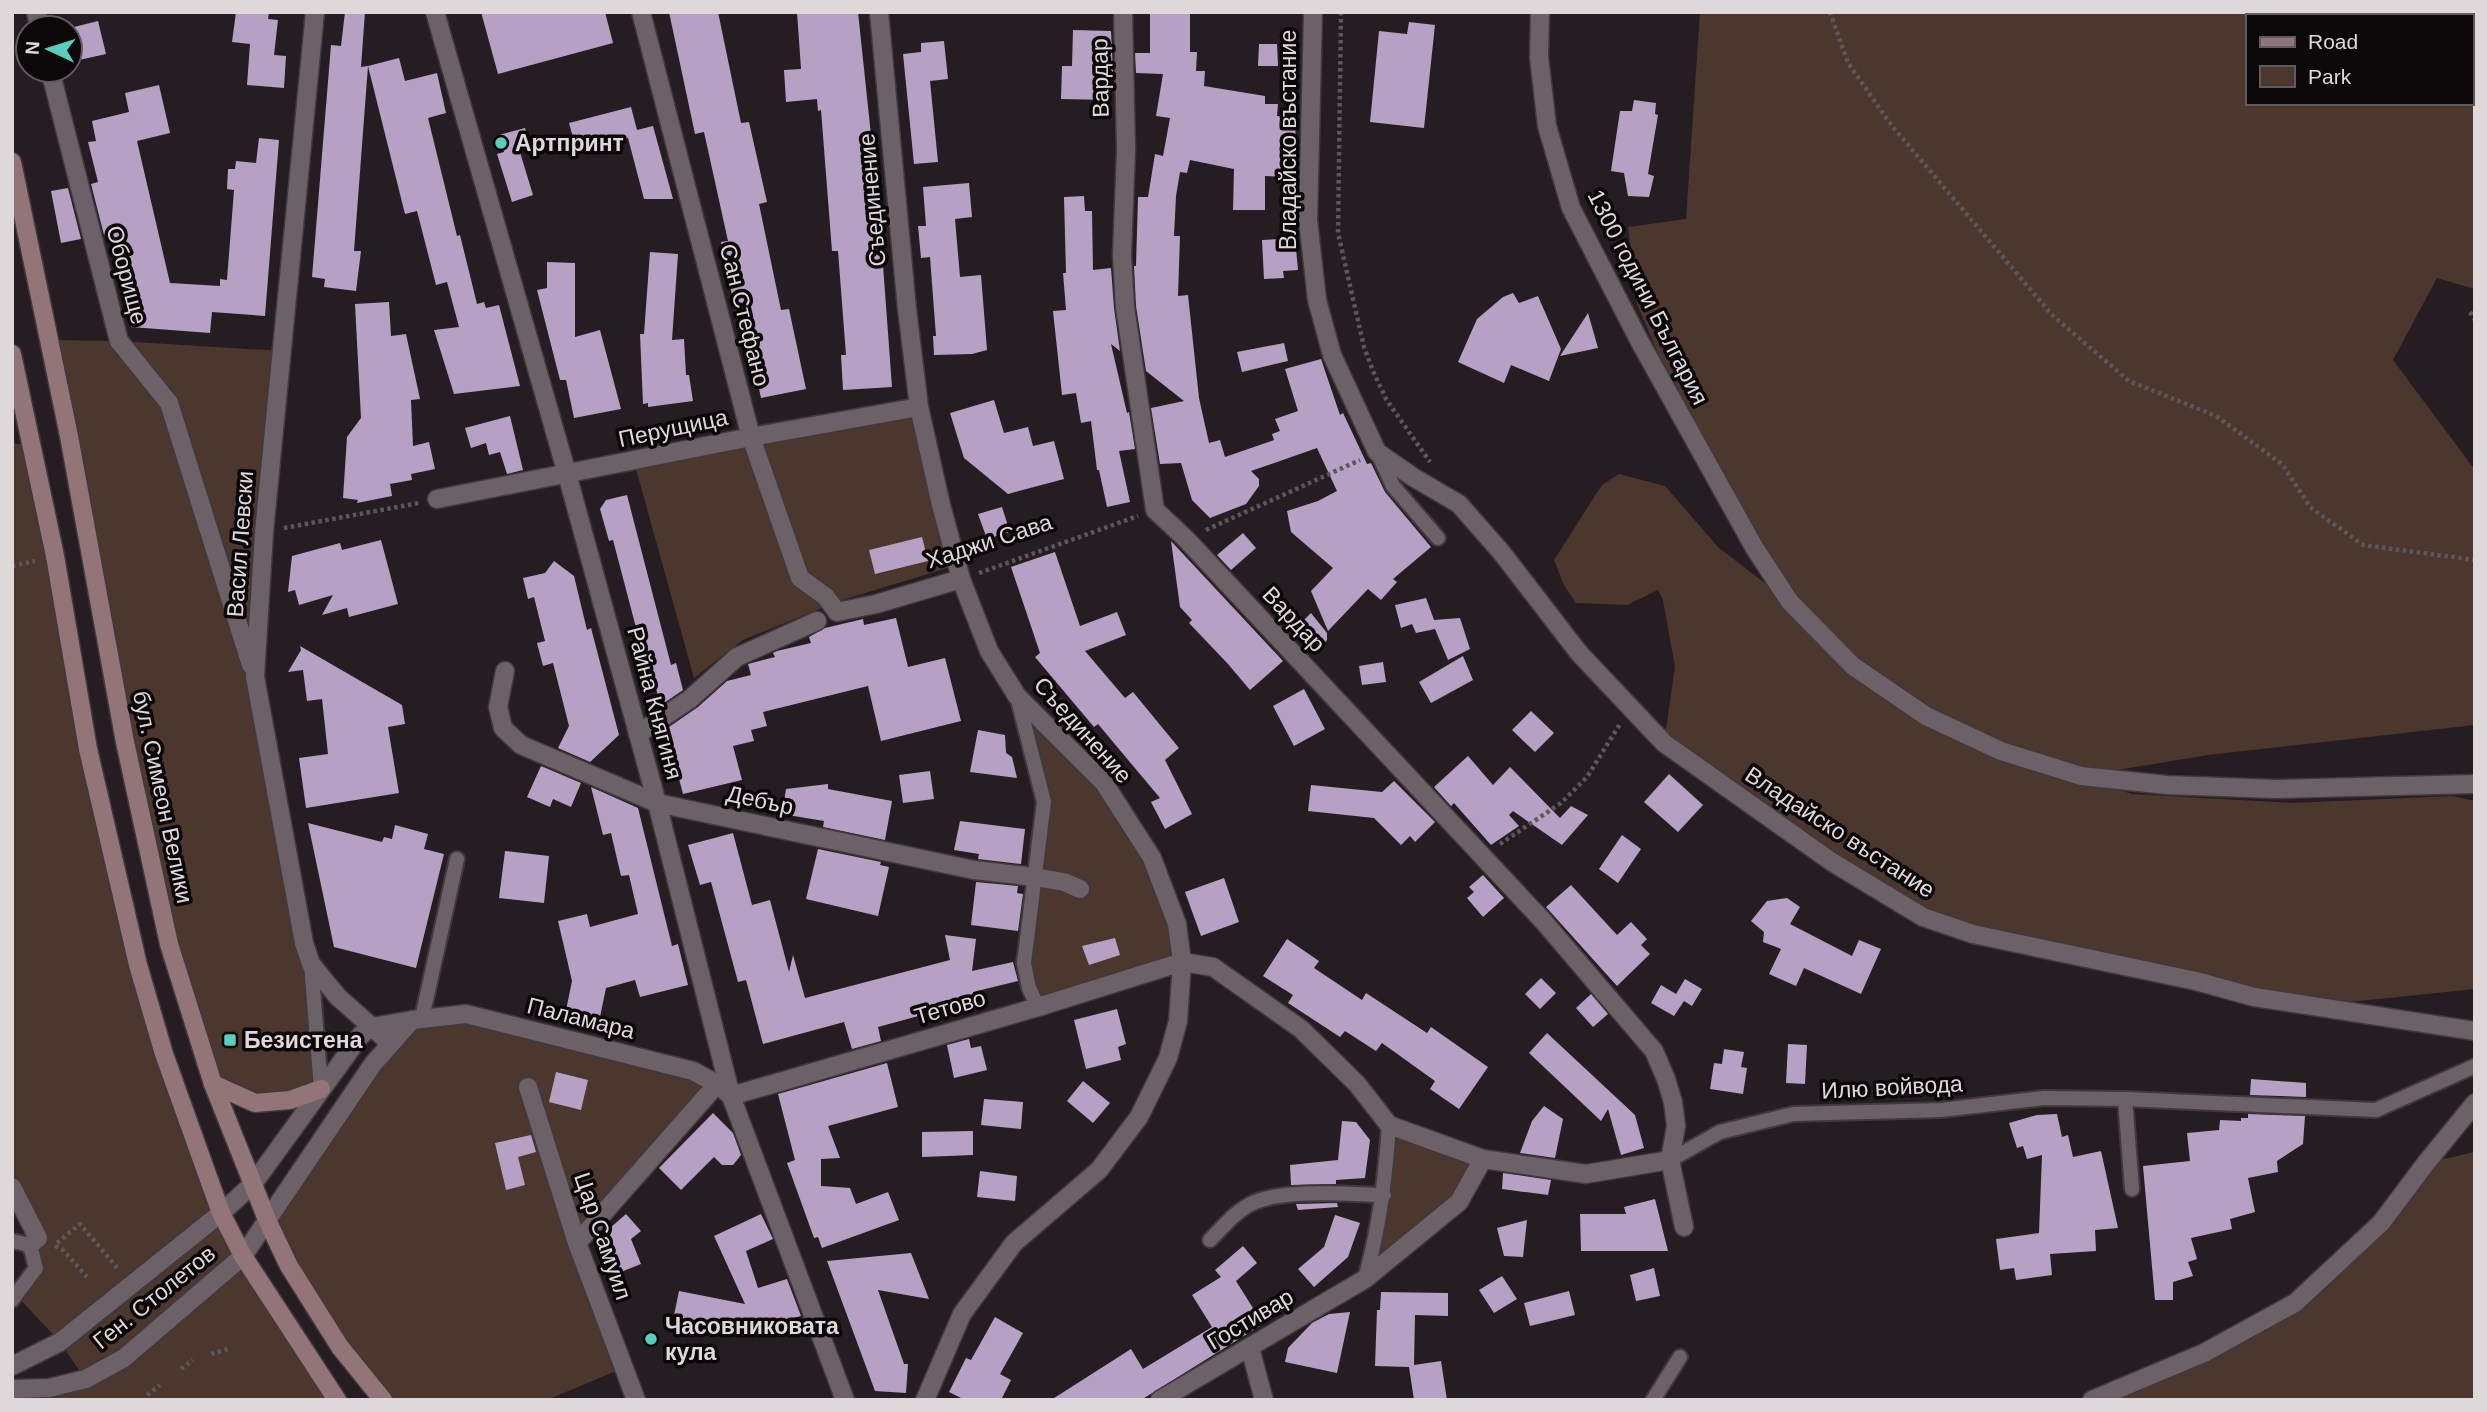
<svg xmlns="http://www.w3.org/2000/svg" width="2487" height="1412" viewBox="0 0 2487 1412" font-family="Helvetica,sans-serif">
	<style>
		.green { fill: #4b372d; fill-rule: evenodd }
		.building { fill: #b6a1c5 }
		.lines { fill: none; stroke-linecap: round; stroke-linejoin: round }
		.service-casing { stroke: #40393d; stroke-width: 18 }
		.pedestrian-casing { stroke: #40393d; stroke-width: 21 }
		.minor-casing { stroke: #40393d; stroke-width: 21 }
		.tertiary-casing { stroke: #40393d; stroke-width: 21 }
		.secondary-casing { stroke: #40393d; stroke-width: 21 }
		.path { stroke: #5d565a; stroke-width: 4.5; stroke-dasharray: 3.5 3.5; stroke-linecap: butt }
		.service { stroke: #6b6167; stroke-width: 14 }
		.pedestrian { stroke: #6b6167; stroke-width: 18 }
		.minor { stroke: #6b6167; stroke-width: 18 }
		.tertiary { stroke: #6b6167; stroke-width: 18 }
		.secondary { stroke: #927479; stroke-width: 18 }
		.poi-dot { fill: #5acebd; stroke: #0c080a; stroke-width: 2.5 }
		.labels { text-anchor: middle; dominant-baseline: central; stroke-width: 7; stroke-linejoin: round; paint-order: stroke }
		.street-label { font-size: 23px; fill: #ded8db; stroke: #0c080a }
		.poi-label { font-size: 23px; font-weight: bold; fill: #ded8db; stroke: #0c080a; text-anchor: start }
	</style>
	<rect width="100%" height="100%" fill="#251d22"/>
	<g class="green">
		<path d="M1700,12H2475V289L2437,278L2393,360L2475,470V725L2208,755L2081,776L2048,767L2132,794L2291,803L2452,796L2475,801V989L2311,1006L1923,917L1664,743L1675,667L1663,600L1658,590L1627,605L1576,603L1564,585L1554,560L1602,485L1619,474L1665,486L1719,548L1787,600L1754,547L1656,349L1637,304L1628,227L1686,219ZM2247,16H2471V103H2247Z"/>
		<path d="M50,340L119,341L281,351L255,677L304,943L321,1089L255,1103L213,1084L169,944Z"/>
		<path d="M913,417L954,566L839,601L743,640L694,678L636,469L756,445Z"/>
		<path d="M12,443L32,446L138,965L221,1213L337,1400H56L49,1388L85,1379L60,1342L17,1296L36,1268L12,1187Z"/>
		<path d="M1017,696L1104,783L1152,858L1182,962L1038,1007L1029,988L1044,802Z"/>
		<path d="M466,1014L717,1084L577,1243L623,1368L547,1400H383L268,1222L412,1020Z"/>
		<path d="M1389,1125L1483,1159L1459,1202L1365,1279Z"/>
		<path d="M2475,1152V1400H2092L2295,1303L2426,1163Z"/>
	</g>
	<g class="building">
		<path d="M236,12H269L268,19L278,20L274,55L286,56L284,88L247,85L250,44L232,42Z"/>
		<path d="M345,12H365L361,67L368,66L354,251H361L356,291L324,287L325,279L312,277L331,45L341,46Z"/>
		<path d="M481,12H605L613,43L498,74Z"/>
		<path d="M669,12H718L741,123L749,122L767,202L759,204L781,310L789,309L806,389L761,398L745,323L738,324L721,242L728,241L704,132L695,134Z"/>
		<path d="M797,12H858L879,211L892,387L843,390L841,355H846L838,251H832L821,110L818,111L817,99L786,102L784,70L801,69Z"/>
		<path d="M1150,12H1190V52H1197L1196,71H1205L1204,86L1265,96V104H1278L1277,116L1296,117L1294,177L1265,176V210H1233L1234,169L1190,160L1187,173L1180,172L1176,196L1174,236H1180L1178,296L1188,295L1199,398L1209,443L1220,440L1225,457L1274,440L1272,434L1280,431L1275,419L1298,411L1285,369L1321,359L1340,415L1343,413L1367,464L1371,463L1385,492L1431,547L1393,579L1397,582L1381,600L1368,589L1328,631L1311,591L1333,568L1291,532L1287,511L1318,501L1337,491L1317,448L1251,471L1259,479V486L1246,504L1210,518L1192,500L1181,463L1160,464L1151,408L1184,401L1146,371L1136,306L1134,266H1136L1138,197H1148L1155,154L1163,156L1170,118L1156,116L1163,74L1136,73L1135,53H1150Z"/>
		<path d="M98,21L106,54L70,62V28Z"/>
		<path d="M1409,22L1435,25L1424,128L1370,122L1379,31L1407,34Z"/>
		<path d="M1073,30L1111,31L1113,72L1111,71L1110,100L1061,99L1062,66H1072Z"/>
		<path d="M944,41L948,79L930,81L938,162L914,164L903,54L921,52V43Z"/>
		<path d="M1259,44H1277L1278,66H1258Z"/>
		<path d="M399,58L405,81L437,73L446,113L428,118L457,236L460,235L477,304L484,302L486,308L499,305L520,386L454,394L434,330L459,327L447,282L436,285L417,211L405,214L368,66Z"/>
		<path d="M159,85L170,133L137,141L170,283L220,286V279L227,280L234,190L227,189L228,169H235L236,161L256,163L259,138L279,140L265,316L212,312L210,333L131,327L110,234L104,235L91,184L98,182L88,142L96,141L92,121L129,112L125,93Z"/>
		<path d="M1634,100L1656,103L1655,114L1658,115L1648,174L1654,176L1649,197L1628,196L1624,173L1611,171L1620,111H1632Z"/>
		<path d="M631,107L637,130L653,126L673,199H644L628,138L577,152L569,123Z"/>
		<path d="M525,128L531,146L519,149L533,195L512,202L497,154L504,152L499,135Z"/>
		<path d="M969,183L972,217L955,219L960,277L981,275L987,350L972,354L934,355L933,336H936L930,257L921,258L918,226H926L923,187Z"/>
		<path d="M68,188L81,239L61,243L51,191Z"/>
		<path d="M1084,196L1085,211H1092L1093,270L1111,268L1114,308L1120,351L1111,344L1127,413L1129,412L1135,449L1119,451L1130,502L1107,507L1099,470H1097L1091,421L1081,423L1076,393L1062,395L1053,311L1066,310L1063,273H1066L1064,197Z"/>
		<path d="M1295,238L1298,270L1283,271L1284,278L1264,279L1262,240Z"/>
		<path d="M650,252L678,254L672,340L684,339L686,375H689L693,401L648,407V403L643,404L640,334H644Z"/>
		<path d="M547,262L575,263V337L600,330L621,409L574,418L566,380H560L537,290L547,288Z"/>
		<path d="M1513,293L1519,303L1538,296L1561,349L1549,381L1511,365L1504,383L1458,362L1477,319L1503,297Z"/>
		<path d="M389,302L391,336L406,334L420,399L411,400L413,446L429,442L435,469L411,474L412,480L390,484L392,496L357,503L358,500L343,498L347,437L361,418L355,304Z"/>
		<path d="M1588,313L1598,348L1560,356Z"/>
		<path d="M1284,343L1288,361L1242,372L1237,352Z"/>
		<path d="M994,400L1004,433L1028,427L1033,446L1054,441L1064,479L1008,494L964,458L950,413Z"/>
		<path d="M510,416L523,470L507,474L500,452L489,455L486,443L471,448L465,428Z"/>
		<path d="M627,495L671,665L676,663L683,690L661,705L646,657L644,658L613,540L609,541L600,509L606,500Z"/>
		<path d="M1002,507L1010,532L987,539L978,514Z"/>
		<path d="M1243,533L1256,548L1231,570L1217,555Z"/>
		<path d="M922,537L928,561L875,574L869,550Z"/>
		<path d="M381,540L398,604L349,617L347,608L322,615L333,595L299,605L295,590L288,592L292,556L340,543L342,550Z"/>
		<path d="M1171,541L1283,661L1250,690L1228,664L1189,623L1192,620L1180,607Z"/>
		<path d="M1055,552L1080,626L1117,612L1126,635L1085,651L1125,698L1133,692L1179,748L1165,760L1192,814L1165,829L1151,802L1160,798L1098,724L1094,727L1035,657L1040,653L1011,567Z"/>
		<path d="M554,561L574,576L587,630L591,628L619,735L590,762L558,748L569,726L553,663L543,666L537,643L545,641L534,597L528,599L523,578L545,573Z"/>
		<path d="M1426,598L1434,620L1460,618L1470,649L1448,660L1435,629L1416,633L1412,624L1401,628L1395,605Z"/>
		<path d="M1311,613L1327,633V640L1314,654L1291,633Z"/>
		<path d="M896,618L908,667L945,658L961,721L881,741L868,686L763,712L767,726L751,730L754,741L733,746L742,780L683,794L666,729L698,707L727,681L751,675L748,664L775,657L773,653L777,651L811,643L809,637L825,628L863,619L864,625Z"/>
		<path d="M300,646L402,705L405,724L388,727L399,793L306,808L299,758L328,754L322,699L307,701L303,670L288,672L301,650Z"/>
		<path d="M1463,656L1473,680L1431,703L1419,682Z"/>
		<path d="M1383,662L1386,682L1362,685L1359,666Z"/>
		<path d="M1304,689L1325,729L1294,746L1273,706Z"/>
		<path d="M1531,711L1554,733L1535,752L1512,730Z"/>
		<path d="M978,730L1005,735L1006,753L1012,757L1017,778L970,772Z"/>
		<path d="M1468,756L1493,785L1510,767L1560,818L1571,806L1588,815L1562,845L1513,811L1509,815L1519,826L1491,845L1454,803L1451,806L1434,787Z"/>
		<path d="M541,766L581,783L571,807L553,799L550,807L527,797Z"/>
		<path d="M930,771L934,799L903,803L899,775Z"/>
		<path d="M1669,774L1703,805L1678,832L1644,802Z"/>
		<path d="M1394,781L1435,822L1415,842L1410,836L1401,845L1374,818L1308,811L1311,785L1382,792Z"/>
		<path d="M828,784V789L892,801L885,840L823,827L824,821L782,814L786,789Z"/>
		<path d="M591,787L638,808L672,946L678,944L688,985L640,997L635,980L606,988L599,1022L565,1015L572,981L558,921L587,914L590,927L638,914L629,875L621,876L611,833L603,835Z"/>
		<path d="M960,821L1025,829L1021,864L978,859L979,854L954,850Z"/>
		<path d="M308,823L382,842L384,837L392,839L395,825L428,834L424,849L444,854L416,968L334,947Z"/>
		<path d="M733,833L752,905L770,900L789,972L793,955L805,998L950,960L945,935L976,939L972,971L1013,962L1018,981L973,992V997L954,1000L955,1006L878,1027L881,1041L852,1049L844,1022L763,1044L746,980L738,982L711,882L700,885L688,845Z"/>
		<path d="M1622,835L1641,849L1618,883L1599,869Z"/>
		<path d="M818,849L881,862L880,865L889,867L878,916L806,899Z"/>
		<path d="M505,851L549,856L544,903L499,898Z"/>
		<path d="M1483,875L1504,898L1483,917L1467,898L1474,892L1469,887Z"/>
		<path d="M1224,878L1239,922L1201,936L1185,892Z"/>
		<path d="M976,882L1018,886L1017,893L1023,894L1018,931L971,925Z"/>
		<path d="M1571,885L1617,935L1631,922L1647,939L1641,945L1650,954L1617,986L1546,907Z"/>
		<path d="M1787,898L1800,907L1790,924L1852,956L1859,940L1881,949L1861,994L1804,968L1796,986L1769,974L1781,949L1763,942L1764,932L1751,921L1767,901Z"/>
		<path d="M1115,938L1120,955L1089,965L1082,946Z"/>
		<path d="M1287,939L1319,961L1314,968L1362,1000L1366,993L1427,1033L1431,1027L1488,1067L1459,1109L1430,1089L1435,1081L1382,1043L1376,1051L1345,1031L1340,1037L1288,1003L1293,995L1263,976Z"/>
		<path d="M1541,978L1556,993L1540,1009L1525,994Z"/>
		<path d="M1685,979L1702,989L1692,1006L1684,1001L1674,1016L1651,1003L1661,985L1676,994Z"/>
		<path d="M1591,994L1608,1014L1593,1027L1576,1008Z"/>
		<path d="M1117,1009L1126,1044L1118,1047L1121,1060L1086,1069L1074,1020Z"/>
		<path d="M1547,1033L1635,1115L1644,1148L1621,1155L1608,1109L1601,1121L1529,1053Z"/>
		<path d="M969,1039L971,1048L981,1046L987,1070L954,1078L947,1045Z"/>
		<path d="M1788,1044L1807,1045L1805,1084L1786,1083Z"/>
		<path d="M1724,1049L1744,1052L1741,1067L1747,1068L1743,1094L1710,1089L1714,1063L1722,1064Z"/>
		<path d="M887,1063L898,1107L828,1126L840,1158L821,1159V1186L850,1188L856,1204L888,1192L899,1220L822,1248L818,1237L814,1238L787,1163L795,1160L778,1094Z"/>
		<path d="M556,1072L588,1080L581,1110L549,1102Z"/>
		<path d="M2251,1079L2306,1083V1097L2250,1095Z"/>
		<path d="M1083,1081L1110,1103L1093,1123L1067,1101Z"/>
		<path d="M984,1099L1023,1102L1021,1129L981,1125Z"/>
		<path d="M1544,1106L1563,1119L1555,1158L1520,1153L1532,1121Z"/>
		<path d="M713,1113L733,1133L741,1155L733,1165H722L714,1157L681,1190L659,1168Z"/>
		<path d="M2057,1114L2062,1137L2068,1135L2073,1157L2101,1151L2118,1228L2095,1230L2096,1251L2050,1254L2052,1275L2016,1280L2014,1268L2000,1270L1996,1239L2039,1233L2042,1155L2027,1159L2023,1146L2017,1148L2009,1123L2037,1115Z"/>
		<path d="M2248,1114L2305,1116L2303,1144L2277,1161L2278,1172L2248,1178L2255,1212L2230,1219L2232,1229L2191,1238L2197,1259L2188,1262L2193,1276L2173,1282V1300H2155L2143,1166L2190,1161L2187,1133L2219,1130L2220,1120L2241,1121V1118H2248Z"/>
		<path d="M1342,1121L1356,1122L1370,1140L1365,1178L1336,1180V1184L1291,1185L1290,1165L1338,1160Z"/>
		<path d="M973,1131V1155L922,1157V1132Z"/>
		<path d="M531,1135L536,1152L518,1157L525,1185L506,1190L495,1143Z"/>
		<path d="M980,1171L1017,1176L1015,1201L977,1197Z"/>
		<path d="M1503,1173L1551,1180L1548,1195L1502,1189Z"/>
		<path d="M1655,1199L1668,1251H1581L1580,1214H1626L1624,1207Z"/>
		<path d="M1337,1203L1338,1207L1298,1210L1296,1204Z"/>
		<path d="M626,1214L641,1231L631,1239L641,1264L616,1274L602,1235Z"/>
		<path d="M761,1214L773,1239L746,1251L758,1288L787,1279L801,1316L769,1325L772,1332L760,1337L756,1329L740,1333L673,1320L679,1291L745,1304L714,1236Z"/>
		<path d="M1335,1215L1360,1223L1348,1257L1314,1287L1298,1269L1324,1247Z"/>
		<path d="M1527,1220L1523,1257L1504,1256L1497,1228Z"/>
		<path d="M1243,1246L1257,1263L1236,1281L1263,1324L1141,1400H1051L1131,1349L1143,1369L1212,1327L1192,1295L1221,1277L1215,1270Z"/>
		<path d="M911,1253L929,1299L878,1290L904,1364H908L906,1393L875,1391L827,1261Z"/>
		<path d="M1654,1268L1660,1296L1636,1301L1630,1275Z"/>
		<path d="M1502,1276L1517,1299L1494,1313L1479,1290Z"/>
		<path d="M1569,1291L1575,1315L1530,1326L1524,1303Z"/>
		<path d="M1381,1292L1448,1293V1316L1415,1315L1414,1365L1441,1361L1447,1400H1414L1409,1367L1375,1366L1377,1310H1380Z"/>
		<path d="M1350,1312L1337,1373L1285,1362L1288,1348L1312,1323L1329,1314Z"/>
		<path d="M995,1317L1023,1333L1000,1374L1011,1380L1001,1400H965L949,1392L966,1358L971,1360Z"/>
	</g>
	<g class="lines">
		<defs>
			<g id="service">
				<path d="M1378,453L1393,486L1438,538"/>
				<path d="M1017,696L1044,802L1024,963L1029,988L1038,1007"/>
				<path d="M311,964L321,1089"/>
				<path d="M422,1018L457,859"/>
				<path d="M2125,1099L2132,1189"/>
				<path d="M1670,1160L1720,1132L1793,1114L1941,1110L2044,1098L2125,1099L2376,1110L2475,1066"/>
				<path d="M1210,1240C1224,1226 1236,1210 1255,1202C1285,1189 1350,1194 1384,1195"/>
				<path d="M12,1241L30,1245L36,1268L12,1300"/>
				<path d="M1365,1279C1380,1225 1385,1180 1389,1125"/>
				<path d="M1653,1400L1680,1357"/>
			</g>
			<path id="pedestrian" d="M12,1187L38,1238L30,1245"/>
			<g id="minor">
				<path d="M36,12L40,28"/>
				<path d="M315,12L264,532L255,677L304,943L311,964L338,997L390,1043"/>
				<path d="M435,12L567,474L657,803L731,1096"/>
				<path d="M641,12L751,437L800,578L826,597L837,612L876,604L961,579"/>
				<path d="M1123,12L1126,150L1122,255L1125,307L1155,510L1186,539L1544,922L1654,1051L1666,1079L1673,1102L1676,1126L1670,1160L1684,1227"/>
				<path d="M1313,12L1308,220L1317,300L1332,355L1377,452L1413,477L1459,504L1502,553L1579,653L1664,743L1832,862L1923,917L1973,934L2196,981L2254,997L2475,1031"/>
				<path d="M1540,12L1539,57L1547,126L1571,208L1640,342L1754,547L1790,602L1853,666L1926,716L2001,751L2081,776L2167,785L2276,789L2475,784"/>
				<path d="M50,70L119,341L169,403L251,665"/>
				<path d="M437,499L751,437L919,407"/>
				<path d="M505,671L498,707L503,728L521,745L657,803L974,870L1035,877L1064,882L1080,889"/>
				<path d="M638,734L690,699L737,657L817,621"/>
				<path d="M1182,962L1213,967L1301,1029L1357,1084L1389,1125L1483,1159L1586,1174L1670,1160"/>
				<path d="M528,1087L577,1243L636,1400"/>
				<path d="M577,1243L717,1084"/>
				<path d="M1250,1348L1264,1400"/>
				<path d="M1160,1400L1365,1279L1459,1202L1483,1159"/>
				<path d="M2092,1400L2204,1353L2295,1303L2381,1223L2426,1163L2475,1103"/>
			</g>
			<g id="tertiary">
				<path d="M879,12L907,309L919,407L941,505L961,579L989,651L1017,696L1104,783L1152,858L1177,924L1182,962L1178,1021L1168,1058L1139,1117L1099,1170L1014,1243L962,1314L925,1400"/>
				<path d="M731,1096L1038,1007L1182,962"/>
				<path d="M12,1366L60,1342L221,1213L253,1184L361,1035L372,1027L412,1020L466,1014L693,1071L717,1084L731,1096L845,1400"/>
				<path d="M12,1389L49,1388L86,1379L124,1358L243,1256L373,1064L412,1020"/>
			</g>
			<g id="secondary">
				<path d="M12,162L69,436L125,742L169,944L213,1084L268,1222L289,1266L340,1347L383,1400"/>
				<path d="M12,354L55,556L88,749L138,965L164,1054L221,1213L243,1256L337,1400"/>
				<path d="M213,1084L255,1103L290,1100L321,1089"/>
			</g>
		</defs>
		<use href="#service" class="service-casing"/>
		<use href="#pedestrian" class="pedestrian-casing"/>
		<use href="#minor" class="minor-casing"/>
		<use href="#tertiary" class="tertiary-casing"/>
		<use href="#secondary" class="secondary-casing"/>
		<g class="path">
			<path d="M1341,12L1338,233L1364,347L1373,371L1386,399L1430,462"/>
			<path d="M1830,12L1848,63L1892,126L2052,315L2129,381L2216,416L2282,464L2310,507L2363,545L2475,560"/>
			<path d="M2470,312L2475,320"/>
			<path d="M284,528L419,503"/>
			<path d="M1206,530L1360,460"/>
			<path d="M12,566L35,561"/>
			<path d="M979,573L1138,516"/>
			<path d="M1500,844L1561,803L1587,777L1620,724"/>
			<path d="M57,1243L80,1224L119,1270"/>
			<path d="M55,1246L63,1250L87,1277"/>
			<path d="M211,1354L231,1348"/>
			<path d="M181,1369L193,1360"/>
			<path d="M147,1395L160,1385"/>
		</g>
		<use href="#service" class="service"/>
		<use href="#pedestrian" class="pedestrian"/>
		<use href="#minor" class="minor"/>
		<use href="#tertiary" class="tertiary"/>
		<use href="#secondary" class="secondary"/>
	</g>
	<g class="poi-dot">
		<circle cx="501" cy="143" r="7"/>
		<rect x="223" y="1033" width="14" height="14" rx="3.5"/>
		<circle cx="651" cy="1339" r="7"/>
	</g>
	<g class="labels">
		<g class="street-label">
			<text transform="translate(1100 78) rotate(-91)">Вардар</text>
			<text transform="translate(1288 140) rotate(-90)">Владайско въстание</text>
			<text transform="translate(872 200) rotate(-95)">Съединение</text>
			<text transform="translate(127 275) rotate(75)">Оборище</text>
			<text transform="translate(1648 297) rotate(63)">1300 години България</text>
			<text transform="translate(745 315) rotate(76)">Сан Стефано</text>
			<text transform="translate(673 428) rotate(-12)">Перущица</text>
			<text transform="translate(989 541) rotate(-18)">Хаджи Сава</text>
			<text transform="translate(240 544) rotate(-86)">Васил Левски</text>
			<text transform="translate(1294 619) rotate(47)">Вардар</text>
			<text transform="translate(655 703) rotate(75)">Райна Княгиня</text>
			<text transform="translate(1083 730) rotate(48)">Съединение</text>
			<text transform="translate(163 797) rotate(78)">бул. Симеон Велики</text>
			<text transform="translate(760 800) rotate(12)">Дебър</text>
			<text transform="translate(1840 832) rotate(33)">Владайско въстание</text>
			<text transform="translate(950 1007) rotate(-16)">Тетово</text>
			<text transform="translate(581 1018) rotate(14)">Паламара</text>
			<text transform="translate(1892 1087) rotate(-3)">Илю войвода</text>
			<text transform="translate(603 1236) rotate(71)">Цар Самуил</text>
			<text transform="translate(154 1297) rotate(-39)">Ген. Столетов</text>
			<text transform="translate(1250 1319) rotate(-31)">Гостивар</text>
		</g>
		<g class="poi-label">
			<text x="515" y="143">Артпринт</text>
			<text x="244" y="1040">Безистена</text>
			<text x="665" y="1326">Часовниковата<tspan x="665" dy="26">кула</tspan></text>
		</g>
	</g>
	<rect width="2487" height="1412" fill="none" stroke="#ded8db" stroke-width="28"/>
	<rect x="2246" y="14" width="228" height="91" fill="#0c080a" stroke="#605b5e" stroke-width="2"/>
	<rect x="2260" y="37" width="35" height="10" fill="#927479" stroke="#605b5e" stroke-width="2"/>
	<text x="2308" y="49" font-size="21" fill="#ded8db">Road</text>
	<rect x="2260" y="66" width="35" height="21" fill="#4b372d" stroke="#605b5e" stroke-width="2"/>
	<text x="2308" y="84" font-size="21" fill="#ded8db">Park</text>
	<g transform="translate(49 49) rotate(274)"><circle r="33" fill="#0c080a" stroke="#605b5e" stroke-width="2"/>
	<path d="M0-5L12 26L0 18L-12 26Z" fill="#5acebd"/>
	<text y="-10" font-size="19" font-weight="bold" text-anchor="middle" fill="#ded8db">N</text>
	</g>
</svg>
